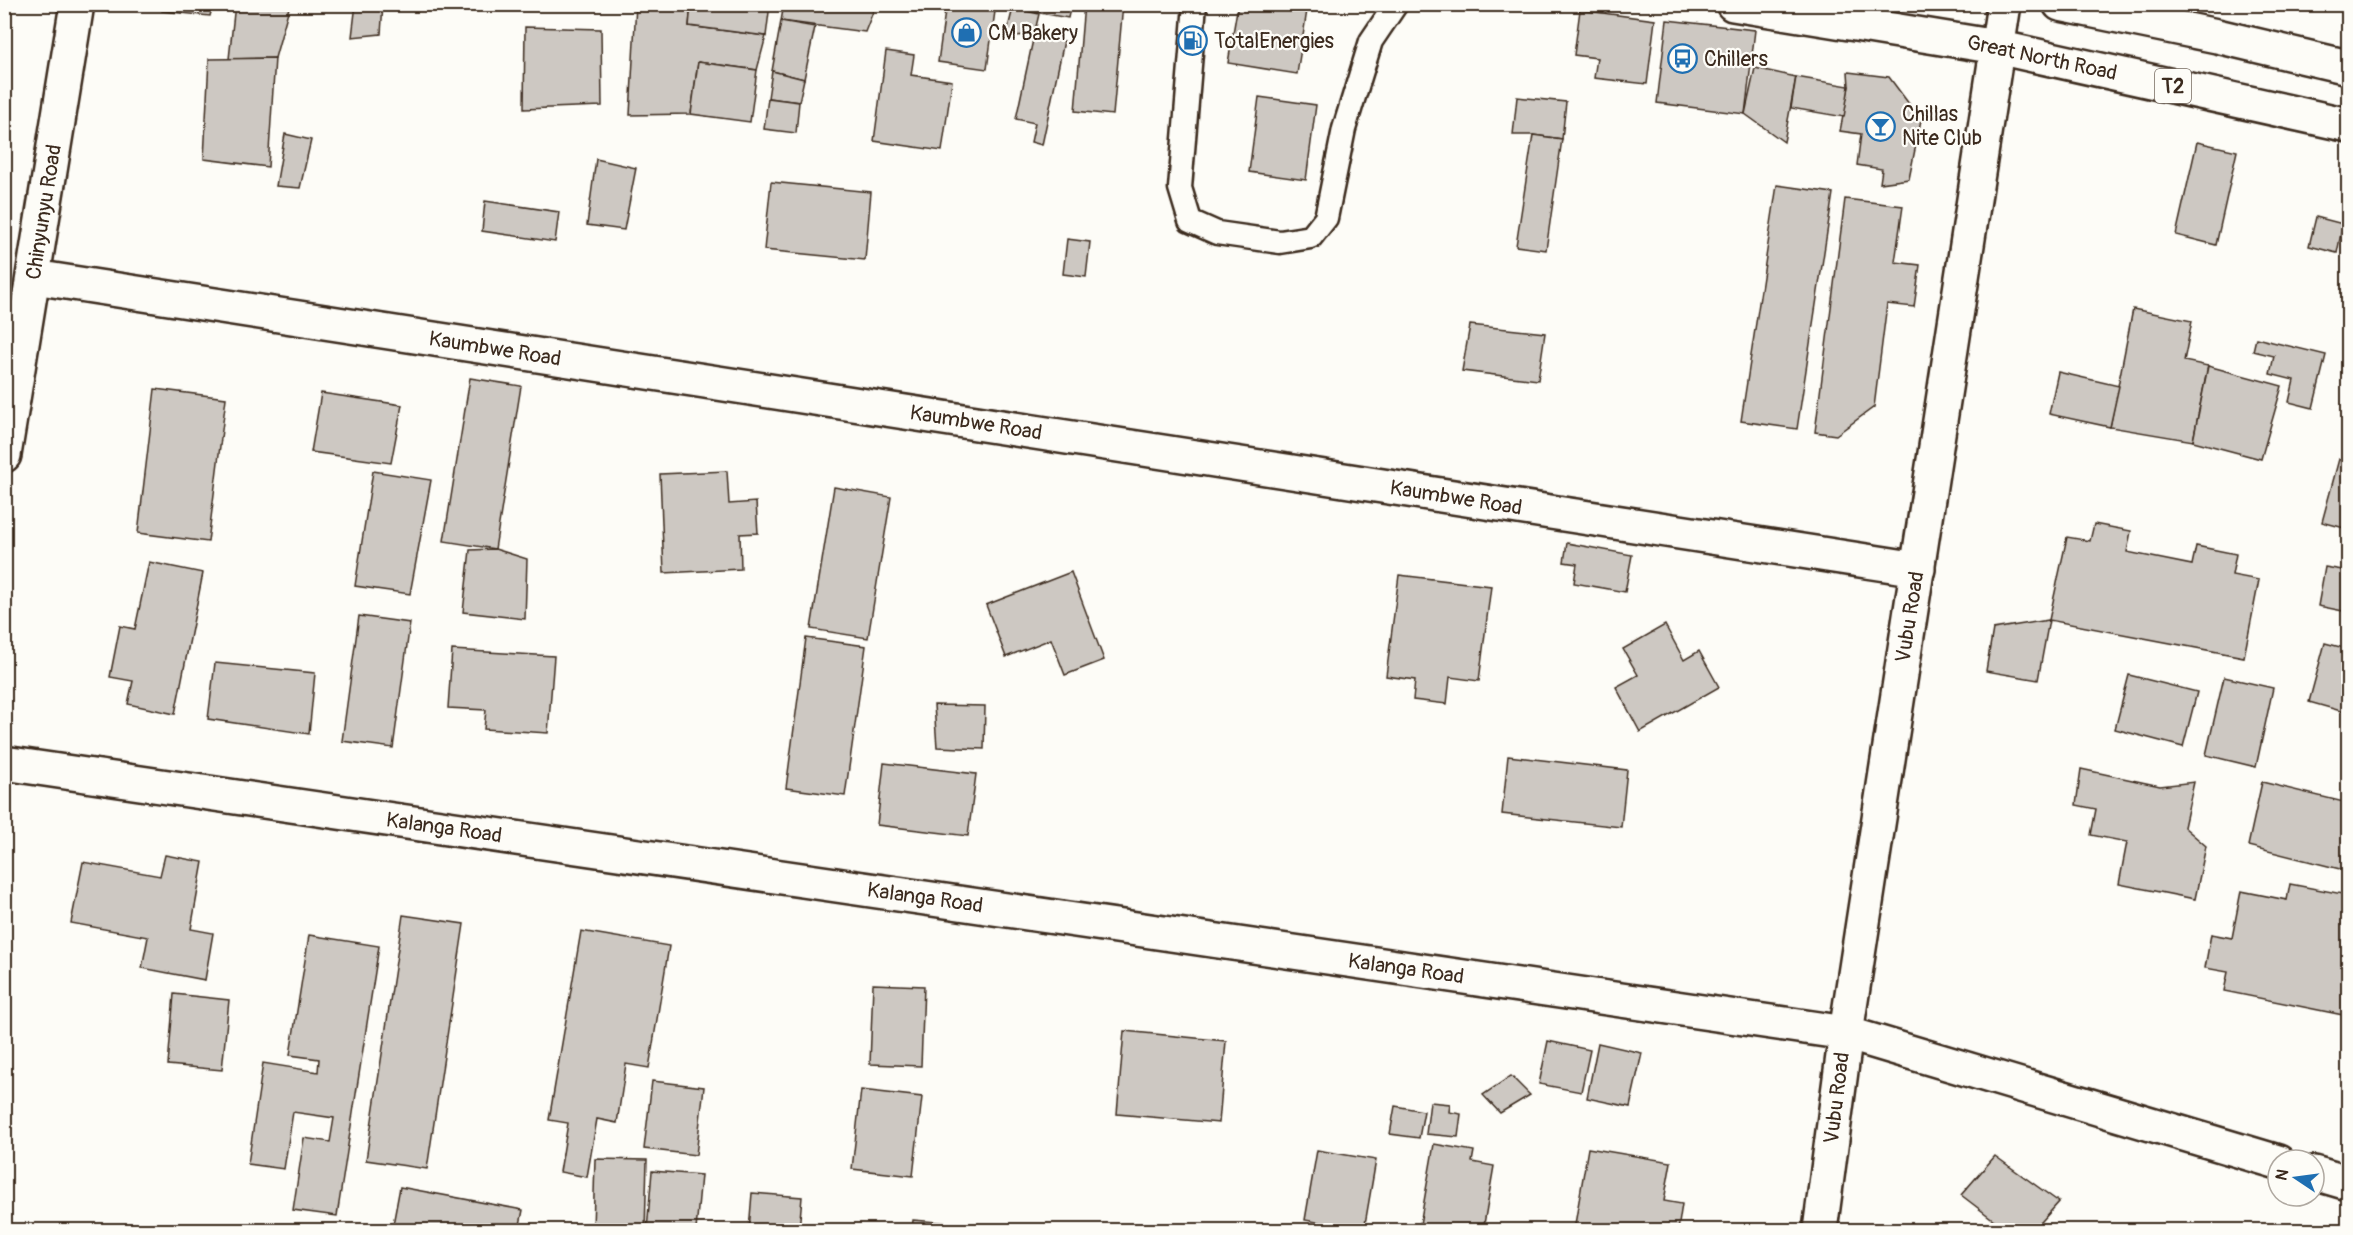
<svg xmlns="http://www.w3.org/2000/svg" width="2353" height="1235" viewBox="0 0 2353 1235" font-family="Pangolin,sans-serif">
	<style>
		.building { fill: #cdc8c2; stroke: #3b2a1e; stroke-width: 1.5 }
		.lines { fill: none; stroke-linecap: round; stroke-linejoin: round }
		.lane-casing { stroke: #3b2a1e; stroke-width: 27 }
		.street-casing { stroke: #3b2a1e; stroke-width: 38 }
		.primary-casing { stroke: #3b2a1e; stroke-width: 38 }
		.lane { stroke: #fdfcf7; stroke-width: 22 }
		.street { stroke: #fdfcf7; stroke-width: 33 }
		.primary { stroke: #fdfcf7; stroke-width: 33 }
		.labels { text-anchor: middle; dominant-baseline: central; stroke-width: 4.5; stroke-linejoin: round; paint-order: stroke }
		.shield { fill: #fdfcf7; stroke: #75695f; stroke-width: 1.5 }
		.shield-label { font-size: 20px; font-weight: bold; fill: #3b2a1e }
		.poi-label { font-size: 21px; fill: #3b2a1e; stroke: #fdfcf7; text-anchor: start }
		.street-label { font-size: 21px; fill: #3b2a1e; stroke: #fdfcf7 }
	</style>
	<rect width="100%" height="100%" fill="#fdfcf7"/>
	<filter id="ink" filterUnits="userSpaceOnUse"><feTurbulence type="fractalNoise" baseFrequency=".0167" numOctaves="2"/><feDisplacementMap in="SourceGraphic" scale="12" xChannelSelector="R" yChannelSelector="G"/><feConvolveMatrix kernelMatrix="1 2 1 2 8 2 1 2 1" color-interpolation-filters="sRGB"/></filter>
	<g filter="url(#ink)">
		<g class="building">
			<path d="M163,4H213L210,16L162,11Z"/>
			<path d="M235,4H290L275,58L229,59Z"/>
			<path d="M356,4H383L381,34L352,37Z"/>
			<path d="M636,4H691L689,26L766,36L757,70L698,62L691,114L630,115Z"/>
			<path d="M691,4H770L766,36L689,26Z"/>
			<path d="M784,4H876L865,32L781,21Z"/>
			<path d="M946,4H996L987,69L938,62Z"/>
			<path d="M1013,4H1071L1068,18L1013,8Z"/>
			<path d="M1084,4H1123L1113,115L1075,111Z"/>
			<path d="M1238,4H1308L1297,74L1228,63Z"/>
			<path d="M1013,8L1039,14L1034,35L1006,36Z"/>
			<path d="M1580,10L1655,20L1647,84L1594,78L1597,58L1574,55Z"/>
			<path d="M1667,20L1755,30L1745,114L1657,103Z"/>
			<path d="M781,21L815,27L804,79L772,71Z"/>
			<path d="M525,27L601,29L602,106L524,109Z"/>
			<path d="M1034,35L1064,41L1042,145L1031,142L1035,123L1016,119Z"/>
			<path d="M886,51L914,55L911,75L952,81L942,151L874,141Z"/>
			<path d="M275,58L268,167L204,159L209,59Z"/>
			<path d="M698,62L757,70L750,122L691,114Z"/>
			<path d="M1755,68L1796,77L1784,142L1745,114Z"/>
			<path d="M772,71L804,79L799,102L768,98Z"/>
			<path d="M1848,72L1889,77L1921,120L1909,179L1880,183L1882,169L1857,165L1861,134L1840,131L1849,86Z"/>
			<path d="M1796,77L1849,86L1844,117L1791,108Z"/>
			<path d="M1259,97L1316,105L1306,180L1249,172Z"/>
			<path d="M1517,97L1566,102L1562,139L1533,135H1513Z"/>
			<path d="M768,98L799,102L796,133L764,129Z"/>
			<path d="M285,134L311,140L300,188L276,186Z"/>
			<path d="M1533,135L1562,139L1546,250L1516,246Z"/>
			<path d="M2197,142L2237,151L2216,245L2176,235Z"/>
			<path d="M596,159L636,168L624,230L587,225Z"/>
			<path d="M771,182L871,192L865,260L764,250Z"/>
			<path d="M1777,185L1833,193L1797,429L1741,421Z"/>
			<path d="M1845,199L1903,206L1895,262L1920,265L1914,307L1887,304L1874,407L1836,435L1815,432Z"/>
			<path d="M485,201L559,212L555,242L482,231Z"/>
			<path d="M2316,217L2343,224L2337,253L2309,246Z"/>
			<path d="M1067,239L1090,242L1086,277L1063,274Z"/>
			<path d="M2133,309L2192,321L2184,361L2208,366L2193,441L2110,427Z"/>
			<path d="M1470,325L1545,333L1538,380L1462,371Z"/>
			<path d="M2256,338L2326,355L2313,408L2289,402L2294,380L2270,374L2274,356L2253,351Z"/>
			<path d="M2208,366L2282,386L2261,459L2193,441Z"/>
			<path d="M2058,372L2119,386L2110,427L2049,414Z"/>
			<path d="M470,378L521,386L495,549L444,541Z"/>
			<path d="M155,389L226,398L208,542L138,533Z"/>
			<path d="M321,393L402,405L391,463L311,452Z"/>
			<path d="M2339,459L2348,462V529L2322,522Z"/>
			<path d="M373,471L431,480L410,594L355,586Z"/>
			<path d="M727,471L729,504L756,502L758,533L740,534L741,569L664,573L660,474Z"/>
			<path d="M834,487L891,497L868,638L811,629Z"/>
			<path d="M2094,524L2131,531L2127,552L2192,565L2196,546L2236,554L2232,575L2259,580L2244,657L2049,620L2067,537L2090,541Z"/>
			<path d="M1567,543L1632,555L1625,592L1574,583L1577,564L1564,562Z"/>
			<path d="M495,549L527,559L525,619L463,612L470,550Z"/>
			<path d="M149,562L203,573L175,714L128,704L133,681L110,677L120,626L135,629Z"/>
			<path d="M2325,567L2348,571V612L2318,606Z"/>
			<path d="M1071,572L1104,660L1065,675L1051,639L1006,657L986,605Z"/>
			<path d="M1399,575L1491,586L1479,681L1450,677L1447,704L1413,700L1415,680L1386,676Z"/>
			<path d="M359,616L410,623L393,748L342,741Z"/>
			<path d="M2049,620L2038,680L1986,671L1993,629Z"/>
			<path d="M1665,625L1684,660L1699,651L1719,687L1640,732L1616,687L1638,675L1623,649Z"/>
			<path d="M806,638L866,646L845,796L786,788Z"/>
			<path d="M2325,643L2348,649V713L2309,702Z"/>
			<path d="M452,650L554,656L548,733L484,729L486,710L448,708Z"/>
			<path d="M215,663L315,673L309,734L208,719Z"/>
			<path d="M2129,675L2197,692L2183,747L2115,729Z"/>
			<path d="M2224,677L2273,688L2256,767L2206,755Z"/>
			<path d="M934,705L985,706L984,749L937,747Z"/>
			<path d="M1508,756L1627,770L1621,827L1502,814Z"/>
			<path d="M884,763L976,774L968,836L877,825Z"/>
			<path d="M2081,769L2160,786L2194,782L2184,827L2206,846L2195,899L2119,884L2127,842L2091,835L2096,809L2076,805Z"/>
			<path d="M2262,782L2348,803V871L2248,846Z"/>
			<path d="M165,855L203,862L191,929L213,933L205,980L142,968L148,937L71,923L83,862L160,876Z"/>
			<path d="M2290,884L2348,895V1016L2224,991L2228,972L2205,968L2211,934L2232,938L2241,891L2287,900Z"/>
			<path d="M403,915L464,924L427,1169L366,1160Z"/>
			<path d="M581,931L669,946L649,1068L626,1064L617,1123L597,1119L587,1177L560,1172L568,1123L549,1120Z"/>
			<path d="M309,935L379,946L337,1216L293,1210L304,1138L330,1142L334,1118L293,1112L284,1169L248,1164L263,1063L318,1072L319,1059L290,1055Z"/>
			<path d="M873,984L924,986L921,1066L870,1064Z"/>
			<path d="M174,994L229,1000L222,1070L168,1065Z"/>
			<path d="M1124,1031L1226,1041L1219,1123L1117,1114Z"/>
			<path d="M1548,1041L1590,1050L1581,1092L1539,1084Z"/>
			<path d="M1598,1043L1642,1053L1630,1107L1587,1098Z"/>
			<path d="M1511,1076L1530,1095L1500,1113L1483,1095Z"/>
			<path d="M652,1081L704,1087L696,1155L644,1149Z"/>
			<path d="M861,1090L922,1097L913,1176L852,1169Z"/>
			<path d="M1430,1102L1450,1104L1449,1112L1461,1114L1458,1137L1426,1134Z"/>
			<path d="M1395,1106L1424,1111L1419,1138L1390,1134Z"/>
			<path d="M1434,1144L1474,1151L1472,1162L1494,1166L1483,1230H1419Z"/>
			<path d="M1588,1148L1671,1162L1664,1201L1682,1204L1678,1230H1574Z"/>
			<path d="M1317,1150L1376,1160L1364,1230L1305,1220Z"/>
			<path d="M1995,1156L2059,1202L2034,1230H2007L1961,1195Z"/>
			<path d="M595,1159L647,1160L645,1230H593Z"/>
			<path d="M652,1171L701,1175L696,1230H647Z"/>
			<path d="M400,1187L523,1210L519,1230H392Z"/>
			<path d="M752,1193L802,1197L799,1230H749Z"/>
			<path d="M913,1220L1033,1230H912Z"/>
		</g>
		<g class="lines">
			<defs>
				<path id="lane" d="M1195,4L1180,188L1190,221L1217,233L1280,242L1311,237L1326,218L1344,129L1371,41L1396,4"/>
				<g id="street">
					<path d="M34,277L1918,569"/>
					<path d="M4,455L77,4"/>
					<path d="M4,763L1846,1033L2278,1162"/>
					<path d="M2314,1173L2348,1183"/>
					<path d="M1820,1230L1846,1033L2004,4"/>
				</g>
				<g id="primary">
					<path d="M1733,4L1997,47L2348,125"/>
					<path d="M2060,4L2217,36L2348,67"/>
				</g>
			</defs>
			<use href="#lane" class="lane-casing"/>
			<use href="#street" class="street-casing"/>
			<use href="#primary" class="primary-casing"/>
			<use href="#lane" class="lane"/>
			<use href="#street" class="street"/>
			<use href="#primary" class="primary"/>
		</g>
	</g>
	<defs>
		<symbol id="shop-ring" viewBox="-11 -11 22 22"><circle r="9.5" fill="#fdfcf7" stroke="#1f6fb2" stroke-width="1.5"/><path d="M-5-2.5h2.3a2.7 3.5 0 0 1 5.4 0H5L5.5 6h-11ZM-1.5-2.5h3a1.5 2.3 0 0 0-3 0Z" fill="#1f6fb2"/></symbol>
		<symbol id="fuel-ring" viewBox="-11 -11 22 22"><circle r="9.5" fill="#fdfcf7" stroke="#1f6fb2" stroke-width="1.5"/><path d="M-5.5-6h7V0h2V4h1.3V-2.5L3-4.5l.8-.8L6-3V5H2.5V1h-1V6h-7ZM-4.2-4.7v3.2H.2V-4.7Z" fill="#1f6fb2"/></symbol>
		<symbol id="bus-ring" viewBox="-11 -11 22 22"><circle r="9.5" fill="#fdfcf7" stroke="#1f6fb2" stroke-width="1.5"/><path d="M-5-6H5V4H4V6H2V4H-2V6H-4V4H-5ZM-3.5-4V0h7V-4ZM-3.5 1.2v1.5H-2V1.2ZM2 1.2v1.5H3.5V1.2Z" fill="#1f6fb2"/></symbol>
		<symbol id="bar-ring" viewBox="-11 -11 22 22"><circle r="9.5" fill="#fdfcf7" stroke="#1f6fb2" stroke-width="1.5"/><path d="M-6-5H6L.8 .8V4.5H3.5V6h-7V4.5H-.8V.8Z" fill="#1f6fb2"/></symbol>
	</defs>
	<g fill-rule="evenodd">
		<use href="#shop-ring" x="950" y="16" width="33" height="33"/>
		<use href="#fuel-ring" x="1176" y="24" width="33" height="33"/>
		<use href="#bus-ring" x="1666" y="42" width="33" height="33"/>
		<use href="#bar-ring" x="1864" y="110" width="33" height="33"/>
	</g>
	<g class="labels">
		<rect class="shield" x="2155" y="69" width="36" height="34" rx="4.5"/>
		<g class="shield-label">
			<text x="2173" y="86">T2</text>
		</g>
		<g class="poi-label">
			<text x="988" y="33">CM Bakery</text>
			<text x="1214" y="41">TotalEnergies</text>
			<text x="1704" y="59">Chillers</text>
			<text x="1902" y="114">Chillas<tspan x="1902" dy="24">Nite Club</tspan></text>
		</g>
		<g class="street-label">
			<text transform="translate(2042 58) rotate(12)">Great North Road</text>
			<text transform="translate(44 212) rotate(-81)">Chinyunyu Road</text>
			<text transform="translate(495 349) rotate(9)">Kaumbwe Road</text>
			<text transform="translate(976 423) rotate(9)">Kaumbwe Road</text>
			<text transform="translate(1456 498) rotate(9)">Kaumbwe Road</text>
			<text transform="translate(1910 617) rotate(-81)">Vubu Road</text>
			<text transform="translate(444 828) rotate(8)">Kalanga Road</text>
			<text transform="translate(925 898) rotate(8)">Kalanga Road</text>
			<text transform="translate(1406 969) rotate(8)">Kalanga Road</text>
			<text transform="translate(1837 1098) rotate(-83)">Vubu Road</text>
		</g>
	</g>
	<rect width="2353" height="1235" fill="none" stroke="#fdfcf7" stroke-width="24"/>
	<rect x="12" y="12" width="2329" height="1211" fill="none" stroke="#3b2a1e" stroke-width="2" filter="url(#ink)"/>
	<g transform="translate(2296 1178) rotate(283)"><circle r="28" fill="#fdfcf7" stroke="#afa8a0" stroke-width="1.5"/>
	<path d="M0-4.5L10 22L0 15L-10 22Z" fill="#1f6fb2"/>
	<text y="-9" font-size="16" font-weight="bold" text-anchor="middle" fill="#3b2a1e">N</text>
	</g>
</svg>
